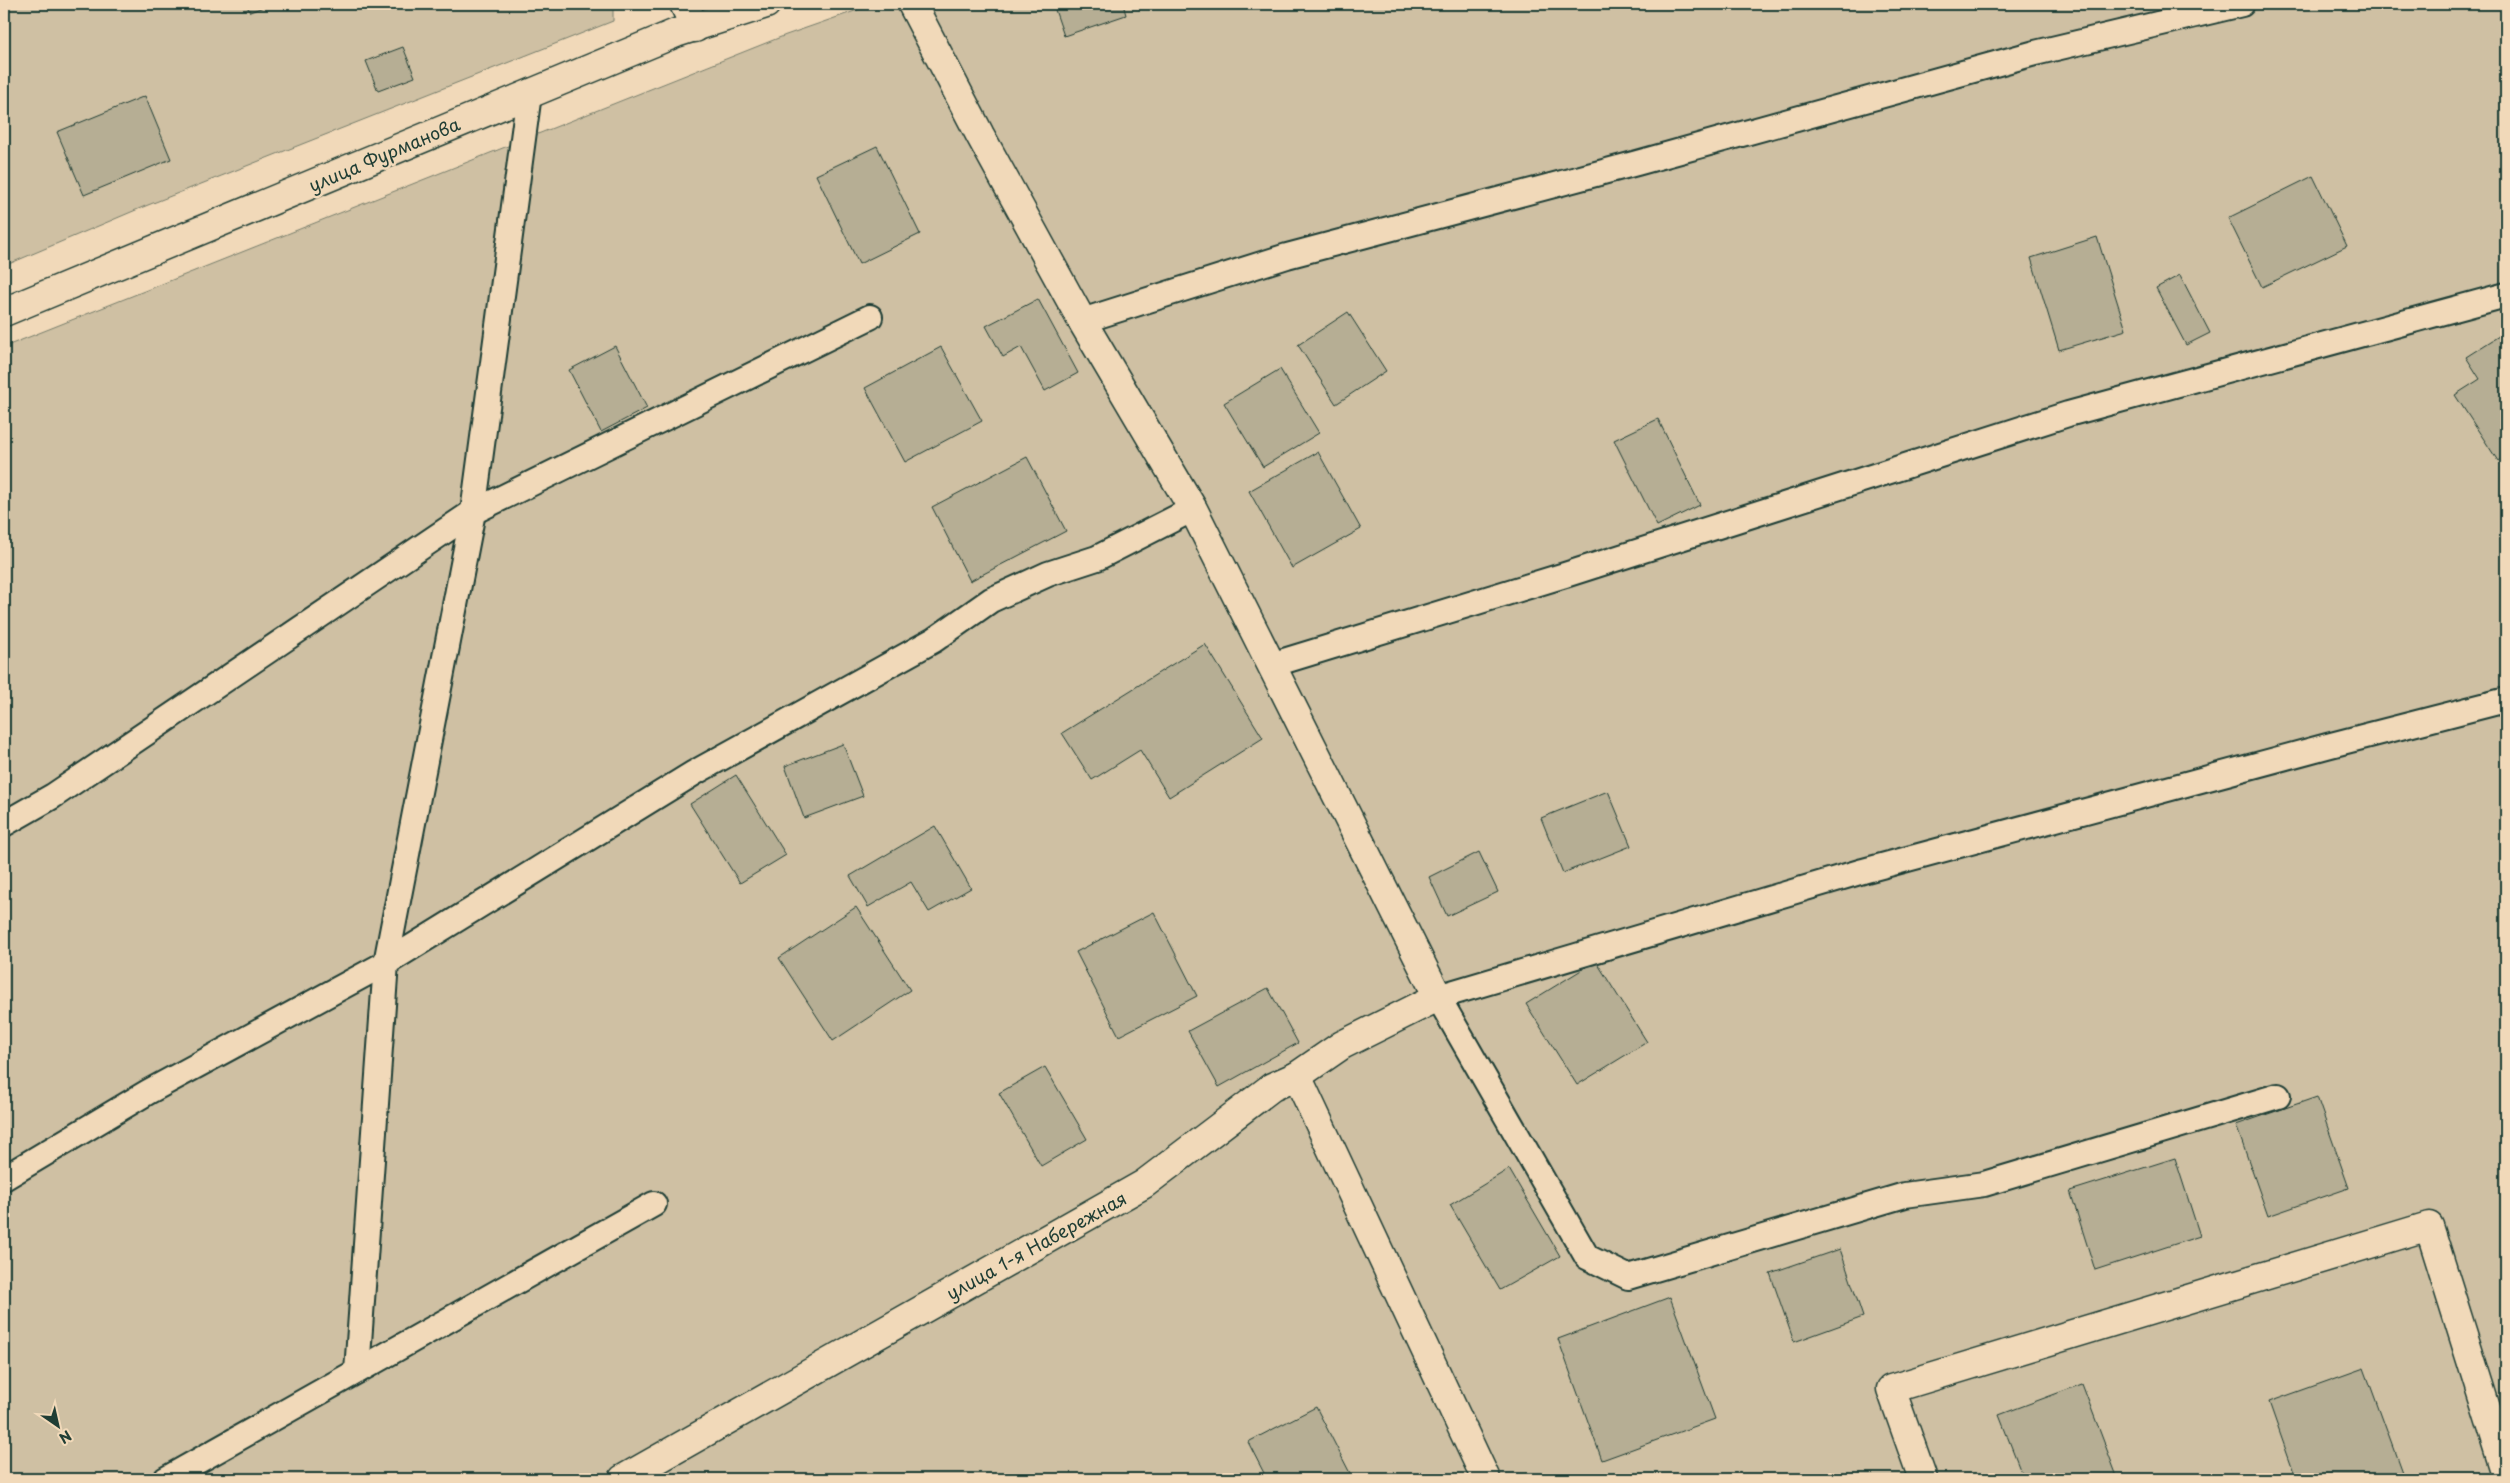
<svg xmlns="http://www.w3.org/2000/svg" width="2510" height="1483" viewBox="0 0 2510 1483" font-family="'Playpen Sans',sans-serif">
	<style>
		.green { fill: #cfc0a3; stroke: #777e6c }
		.building { fill: #b6ae94; stroke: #1f3d34 }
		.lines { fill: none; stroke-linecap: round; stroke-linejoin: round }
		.lane-casing { stroke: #1f3d34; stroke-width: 28 }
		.street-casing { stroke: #1f3d34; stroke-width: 31 }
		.lane { stroke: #f1d9b9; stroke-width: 24 }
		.street { stroke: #f1d9b9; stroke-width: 28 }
		.labels { text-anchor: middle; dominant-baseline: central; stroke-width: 5; stroke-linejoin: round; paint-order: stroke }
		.street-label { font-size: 18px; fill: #1f3d34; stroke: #f1d9b9 }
	</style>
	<rect width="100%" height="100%" fill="#f1d9b9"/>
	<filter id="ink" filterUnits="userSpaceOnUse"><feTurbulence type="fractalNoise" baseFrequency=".02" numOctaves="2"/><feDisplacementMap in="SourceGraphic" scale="10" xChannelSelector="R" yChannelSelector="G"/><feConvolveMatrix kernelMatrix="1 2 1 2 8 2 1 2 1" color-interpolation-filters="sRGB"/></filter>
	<g filter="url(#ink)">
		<g class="green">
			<path d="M4,4H613V21L143,207L4,266Z"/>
			<path d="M875,4H2506V1479H4V347L786,35Z"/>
		</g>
		<g class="building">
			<path d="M246,4H271L250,12Z"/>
			<path d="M1053,4H1123L1126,15L1064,36Z"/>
			<path d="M403,47L415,77L378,91L366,61Z"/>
			<path d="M145,96L171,159L84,195L57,132Z"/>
			<path d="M877,146L920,234L859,264L816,175Z"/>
			<path d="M2313,176L2347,246L2262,287L2228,218Z"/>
			<path d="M2097,237L2126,330L2059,350L2031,258Z"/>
			<path d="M2180,275L2210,333L2186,345L2156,288Z"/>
			<path d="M1038,299L1078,373L1045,391L1021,347L1003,357L986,326Z"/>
			<path d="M1348,312L1386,371L1336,404L1298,345Z"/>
			<path d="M2502,334L2506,341V455L2498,461L2455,395L2480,379L2466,357Z"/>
			<path d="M615,346L647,408L601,432L569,370Z"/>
			<path d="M941,347L982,421L905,462L865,388Z"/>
			<path d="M1280,369L1319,433L1263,467L1224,403Z"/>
			<path d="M1658,419L1700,505L1657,526L1614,440Z"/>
			<path d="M1318,452L1361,529L1292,568L1249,491Z"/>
			<path d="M1027,457L1066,531L970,581L932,507Z"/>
			<path d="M1205,644L1263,738L1169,797L1140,750L1092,780L1062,733Z"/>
			<path d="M843,744L863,796L804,818L785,766Z"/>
			<path d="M736,775L786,855L740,883L690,804Z"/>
			<path d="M1608,791L1631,846L1563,873L1541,818Z"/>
			<path d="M935,826L971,888L929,912L911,882L868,907L850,876Z"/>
			<path d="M1479,852L1498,892L1447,916L1429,877Z"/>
			<path d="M856,907L910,990L833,1041L779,958Z"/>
			<path d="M1154,912L1197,996L1119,1036L1076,952Z"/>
			<path d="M1596,961L1647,1042L1577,1085L1526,1004Z"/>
			<path d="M1268,988L1298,1043L1219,1087L1188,1031Z"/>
			<path d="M1045,1067L1087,1139L1041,1166L999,1093Z"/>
			<path d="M2317,1097L2349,1188L2268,1216L2236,1125Z"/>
			<path d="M2175,1158L2200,1236L2095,1270L2070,1191Z"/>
			<path d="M1509,1169L1560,1256L1500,1290L1450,1205Z"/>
			<path d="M1840,1249L1863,1317L1794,1342L1770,1273Z"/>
			<path d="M1670,1297L1715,1419L1602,1460L1558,1339Z"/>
			<path d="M2364,1368L2404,1478L2296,1479L2269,1402Z"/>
			<path d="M2082,1384L2118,1479H2024L1999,1415Z"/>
			<path d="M1316,1407L1353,1479H1267L1248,1442Z"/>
		</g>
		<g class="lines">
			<defs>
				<g id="lane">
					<path d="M1082,321L1287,256L1637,163L2035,53L2242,4"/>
					<path d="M1271,665L1565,575L2068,414L2506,295"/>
					<path d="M4,824L53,796L473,512L870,317"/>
					<path d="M2278,1096L1984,1184L1905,1195L1628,1277L1587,1257L1438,997L1863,871L2327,746L2506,700"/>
					<path d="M4,1178L148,1092L386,963L694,773L934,640L991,600L1048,574L1097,558L1193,509"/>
					<path d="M357,1371L386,963L473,512L529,94"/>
					<path d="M166,1479L654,1204"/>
				</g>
				<g id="street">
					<path d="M684,4L695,28"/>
					<path d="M4,312L676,33L766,4"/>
					<path d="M1297,1076L1486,1479"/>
					<path d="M623,1479L1144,1184L1272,1087L1297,1076L1342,1045L1438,997L1193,509L1082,321L980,135L912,4"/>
					<path d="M1923,1479L1891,1389L2429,1226L2506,1472"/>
				</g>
			</defs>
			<use href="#lane" class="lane-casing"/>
			<use href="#street" class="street-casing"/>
			<use href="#lane" class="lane"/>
			<use href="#street" class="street"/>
		</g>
	</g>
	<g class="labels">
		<g class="street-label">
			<text transform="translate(384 154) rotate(-23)">улица Фурманова</text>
			<text transform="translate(1036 1245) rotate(-29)">улица 1-я Набережная</text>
		</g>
	</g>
	<rect width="2510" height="1483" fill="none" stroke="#f1d9b9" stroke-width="20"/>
	<rect x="10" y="10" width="2490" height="1463" fill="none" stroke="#1f3d34" stroke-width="2" filter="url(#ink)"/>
	<g transform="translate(58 1426) rotate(146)" stroke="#f1d9b9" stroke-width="4" paint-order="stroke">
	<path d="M0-4L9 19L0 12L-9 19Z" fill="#1f3d34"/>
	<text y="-8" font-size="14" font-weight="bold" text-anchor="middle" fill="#1f3d34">N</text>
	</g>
</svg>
